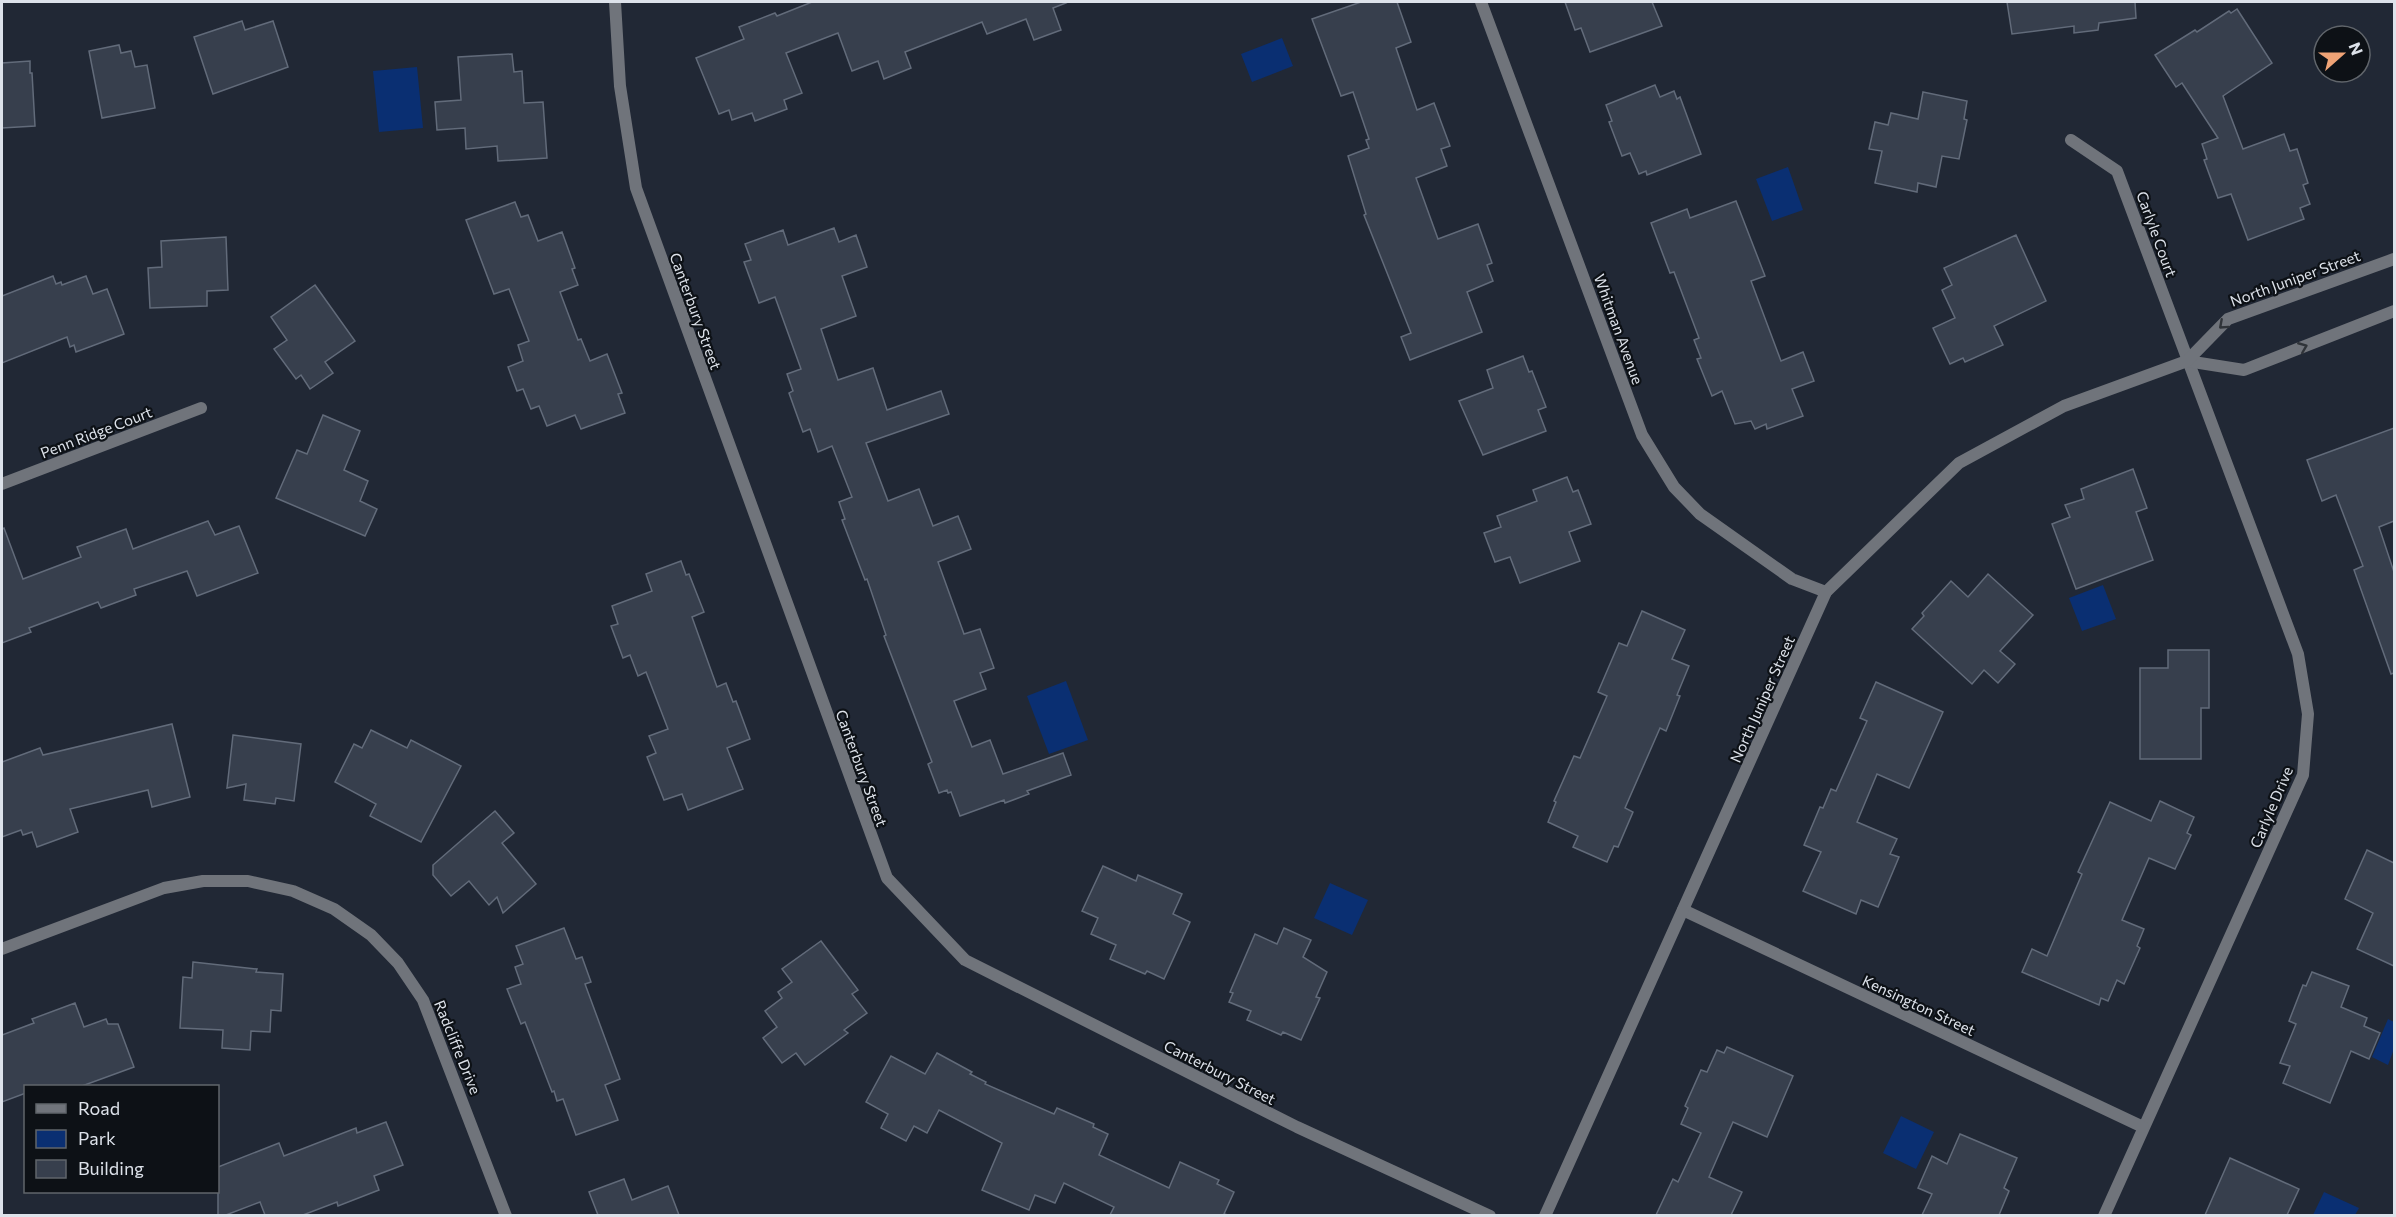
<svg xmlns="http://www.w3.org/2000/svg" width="2396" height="1217" viewBox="0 0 2396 1217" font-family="Commissioner,sans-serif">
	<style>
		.green { fill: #0a2f72 }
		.building { fill: #373f4d; stroke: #626b7a; stroke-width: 1.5 }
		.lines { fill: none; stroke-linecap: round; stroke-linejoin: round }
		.street { stroke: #70747b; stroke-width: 12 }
		.oneway { stroke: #303439 }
		.labels { text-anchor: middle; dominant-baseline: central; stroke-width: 4.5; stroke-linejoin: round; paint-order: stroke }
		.street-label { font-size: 15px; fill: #dde2ea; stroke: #0d1116 }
	</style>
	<rect width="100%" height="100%" fill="#212835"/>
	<g class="green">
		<path d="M1282,38L1293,66L1252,82L1241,54Z"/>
		<path d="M417,67L423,128L379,132L373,71Z"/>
		<path d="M1788,167L1803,210L1772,221L1756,179Z"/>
		<path d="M2103,585L2116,619L2082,631L2069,598Z"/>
		<path d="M1066,681L1088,740L1049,754L1027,696Z"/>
		<path d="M1330,883L1368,900L1352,935L1314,918Z"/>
		<path d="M2388,1019L2394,1022V1049L2388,1065L2372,1057Z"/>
		<path d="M1901,1116L1934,1132L1916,1169L1883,1153Z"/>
		<path d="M2324,1192L2359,1208L2355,1215H2313Z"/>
	</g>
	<g class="building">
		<path d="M812,2H1065L1066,3L1053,8L1061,30L1034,40L1026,19L987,34L982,22L905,52L911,68L884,79L878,61L852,71L838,33L786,53L802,93L784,100L787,109L755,121L752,113L732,120L729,110L719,114L696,58L744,39L739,27L775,13L777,16Z"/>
		<path d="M1361,2H1397L1411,42L1396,48L1417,110L1434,103L1450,146L1441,149L1447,166L1416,178L1438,239L1478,224L1492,263L1487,265L1493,281L1467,292L1482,332L1410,360L1401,337L1411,333L1364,215L1366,214L1348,156L1369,148L1366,140L1369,139L1353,92L1341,96L1312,19Z"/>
		<path d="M1565,2H1652L1662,26L1590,52L1581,28L1575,30Z"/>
		<path d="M2007,2H2135L2136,18L2099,23L2098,30L2074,33V26L2012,34Z"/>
		<path d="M2237,9L2272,63L2223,96L2243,149L2284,134L2290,151L2297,149L2308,183L2303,185L2310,204L2300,208L2304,219L2248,240L2231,194L2218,198L2204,160L2207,159L2202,144L2218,138L2182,83L2176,87L2155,55L2195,30L2197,32L2229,11L2231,13Z"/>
		<path d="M242,21L245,30L273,21L288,67L213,94L194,37Z"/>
		<path d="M119,45L121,53L131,51L135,67L147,65L155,108L102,118L89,51Z"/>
		<path d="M512,54L514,72L522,71L524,103L543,102L547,158L498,161L497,146L466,149L465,128L437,130L435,102L461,100L458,57Z"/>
		<path d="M30,61V73H32L35,126L2,128V63Z"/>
		<path d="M1655,85L1660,97L1674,91L1677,99L1680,97L1701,154L1647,175L1646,171L1639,174L1630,153L1622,156L1609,122L1612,121L1606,105Z"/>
		<path d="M1923,92L1967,101L1964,119L1967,120L1959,159L1942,156L1936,187L1918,183L1917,192L1875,183L1882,151L1869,149L1875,122L1888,125L1891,113L1918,119Z"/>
		<path d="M1736,201L1765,276L1751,281L1781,361L1803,352L1814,381L1792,389L1803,416L1767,429L1766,424L1755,429L1751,421L1735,424L1722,391L1712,396L1697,359L1701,358L1694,340L1699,338L1674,272L1670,273L1651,223L1687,209L1690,218Z"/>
		<path d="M515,202L521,217L528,215L538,241L562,232L575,268L572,269L578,285L560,292L578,340L581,339L590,361L607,354L622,393L618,394L625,413L581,429L575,415L547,426L539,406L531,409L523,389L517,391L508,367L523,361L518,345L529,341L509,289L494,294L466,220Z"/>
		<path d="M834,228L839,242L856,235L867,267L842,276L856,316L821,329L838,380L873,368L887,410L941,391L949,414L866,443L888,501L919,489L933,526L958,516L971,549L938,562L964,634L980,629L994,668L980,673L986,689L954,701L972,747L990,740L1003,774L1063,753L1071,775L1027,791L1029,794L1005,803L1004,800L960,816L951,792L948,793L947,790L939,793L928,764L932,762L884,636L886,635L867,579L865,580L842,520L845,519L839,502L852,497L832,446L818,452L810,429L803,432L789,393L793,391L787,374L801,369L775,297L759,303L744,262L751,260L745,244L783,230L788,245Z"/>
		<path d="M2016,235L2046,301L1994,326L2003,345L1965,362L1963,358L1950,364L1933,328L1955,318L1942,290L1952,285L1944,268Z"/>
		<path d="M226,237L228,290L207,291V306L150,308L148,268L162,267L161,241Z"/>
		<path d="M53,276L56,284L61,282L62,285L86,276L93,294L107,289L124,334L76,352L74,345L70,347L67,337L2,363V296Z"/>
		<path d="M315,285L355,341L325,362L333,373L310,389L301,375L296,379L274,349L287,340L271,317Z"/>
		<path d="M1523,356L1529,372L1532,371L1546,407L1538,410L1546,431L1483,455L1459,401L1493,388L1487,370Z"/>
		<path d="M323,415L360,431L344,470L368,481L360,501L377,509L365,536L276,498L297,450L307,454Z"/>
		<path d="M2394,428V521L2379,527L2394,572V673L2391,674L2354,570L2363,566L2336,495L2322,501L2307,460Z"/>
		<path d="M2133,469L2147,508L2136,512L2153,560L2076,589L2052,524L2070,517L2065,505L2084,499L2081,489Z"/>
		<path d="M1567,477L1573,492L1578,490L1591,524L1569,532L1580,561L1520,583L1510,557L1495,562L1484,533L1501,527L1497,516L1537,501L1533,490Z"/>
		<path d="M208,521L215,535L239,526L258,573L197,596L187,571L134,589L136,595L101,608L98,602L29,628L31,632L2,643V529L4,528L23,579L81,557L77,547L126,529L133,549Z"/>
		<path d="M681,561L686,575L689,574L704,612L692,617L717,687L726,683L733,702L736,701L750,739L727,748L743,789L688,810L682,794L664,800L647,757L656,753L649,736L668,729L646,672L638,676L630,655L623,658L611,626L618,624L612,606L652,591L646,574Z"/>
		<path d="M1988,574L2033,615L2000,651L2015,664L1998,683L1984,670L1972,684L1912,629L1924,616L1922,613L1951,581L1968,597Z"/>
		<path d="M1642,611L1685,630L1672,659L1689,666L1677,695L1680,696L1666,731L1660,728L1625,808L1633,812L1618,847L1614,846L1607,862L1573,847L1578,836L1548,822L1556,802L1554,801L1574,756L1580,758L1607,696L1598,692L1619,643L1627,646Z"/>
		<path d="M2168,650H2209V708H2201V759H2140V668H2168Z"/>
		<path d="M1876,682L1943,712L1909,788L1877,774L1857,822L1897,839L1890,854L1899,857L1878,907L1861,900L1856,914L1803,891L1821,852L1804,845L1820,807L1823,808L1831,789L1836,791L1867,721L1860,718Z"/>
		<path d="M172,724L190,797L152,807L148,790L70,809L78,832L37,847L32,832L23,835L21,830L2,837V762L40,748L43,755Z"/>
		<path d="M371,730L407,748L411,740L461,766L421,842L370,816L376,804L335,782L354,744L362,748Z"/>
		<path d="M233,735L301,744L294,801L276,798L275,804L244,800L246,784L227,788Z"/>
		<path d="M2160,801L2194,817L2187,833L2191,835L2175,869L2149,858L2122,920L2144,929L2137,946L2140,948L2124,984L2117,980L2108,1001L2101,998L2099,1005L2022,972L2032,949L2047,956L2082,874L2078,872L2110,802L2151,821Z"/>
		<path d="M495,811L514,833L502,843L536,884L503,913L497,897L489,905L469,881L451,896L433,875V865Z"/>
		<path d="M2367,850L2394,863V966L2357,949L2373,913L2345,899Z"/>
		<path d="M1103,866L1136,881L1138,875L1182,894L1173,914L1190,922L1164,979L1147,971L1145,974L1110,959L1116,945L1091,934L1098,918L1082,911Z"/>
		<path d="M564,928L576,959L582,957L591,982L585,984L620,1079L605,1085L618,1120L576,1135L563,1099L557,1101L554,1091L552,1092L525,1022L521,1024L507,989L521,984L515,967L523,964L516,946Z"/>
		<path d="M1284,928L1311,940L1303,957L1327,972L1316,997L1320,998L1301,1040L1283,1032L1281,1035L1247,1020L1251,1011L1229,1002L1233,993L1230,992L1255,934L1277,944Z"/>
		<path d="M821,941L858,990L852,994L867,1013L844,1030L848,1033L805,1065L796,1053L782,1063L763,1038L777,1027L765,1011L782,998L778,992L792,982L782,969Z"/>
		<path d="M193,962L257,969L256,972L283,974L281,1011L271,1010L270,1032L251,1031L250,1050L222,1048L223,1030L180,1028L183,977L192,978Z"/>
		<path d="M2312,972L2349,986L2341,1007L2367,1018L2364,1026L2380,1033L2369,1059L2351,1051L2330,1103L2283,1083L2290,1066L2280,1063L2296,1024L2289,1021L2303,985L2306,986Z"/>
		<path d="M75,1003L84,1027L106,1019L108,1024H118L134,1067L82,1086H26V1093L2,1102V1035L34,1023L32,1019Z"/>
		<path d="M1727,1047L1793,1076L1767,1137L1733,1122L1709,1177L1742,1192L1731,1215H1656L1673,1179L1678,1182L1701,1133L1681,1124L1688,1108L1685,1106L1701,1070L1707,1072L1717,1050L1724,1053Z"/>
		<path d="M937,1053L972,1072L970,1074L986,1082L985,1084L1054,1114L1057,1108L1094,1124L1093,1127L1108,1134L1099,1155L1169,1188L1180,1162L1219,1180L1217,1184L1234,1192L1224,1214L1228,1215H1110L1114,1207L1064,1183L1055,1203L1035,1195L1029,1210L982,1190L1002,1143L939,1110L927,1133L914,1126L906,1141L881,1128L888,1114L866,1102L891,1056L925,1074Z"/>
		<path d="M386,1122L403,1165L374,1176L379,1190L338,1206L337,1202L303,1215H265L260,1202L226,1215H218V1167L279,1143L284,1156L356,1128L357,1133Z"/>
		<path d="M1960,1134L2017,1158L2004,1188L2009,1191L1999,1215H1922L1932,1194L1918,1188L1932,1156L1947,1164Z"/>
		<path d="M2230,1158L2299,1189L2287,1215H2205Z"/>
		<path d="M624,1179L632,1200L668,1186L679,1215H598L589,1192Z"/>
	</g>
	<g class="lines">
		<g class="street">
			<path d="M615,2L620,86L636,188L887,878L965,960L1297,1127L1490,1216"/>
			<path d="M1481,2L1642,435L1674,487L1700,514L1792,579L1826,592"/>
			<path d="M2071,140L2117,171L2298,654L2308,714L2303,775L2104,1216"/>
			<path d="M2187,361L2244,370L2394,311"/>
			<path d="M2,484L201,408"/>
			<path d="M1683,910L2143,1127"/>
			<path d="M2,949L164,888L203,881H248L293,891L334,909L371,935L398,963L423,1000L506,1216"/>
			<path d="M1545,1216L1826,592L1959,463L2064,406L2187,361L2228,319L2394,259"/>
		</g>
	</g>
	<defs><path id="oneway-chevron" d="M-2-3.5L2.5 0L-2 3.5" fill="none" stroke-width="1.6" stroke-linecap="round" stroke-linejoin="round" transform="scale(1.5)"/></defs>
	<g class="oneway">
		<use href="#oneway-chevron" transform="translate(2223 325) rotate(138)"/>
		<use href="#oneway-chevron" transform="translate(2303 347) rotate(-22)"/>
	</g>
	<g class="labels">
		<g class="street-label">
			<text transform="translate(2157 234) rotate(70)">Carlyle Court</text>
			<text transform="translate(2295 278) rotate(-20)">North Juniper Street</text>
			<text transform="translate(696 311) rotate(70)">Canterbury Street</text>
			<text transform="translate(1619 329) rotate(70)">Whitman Avenue</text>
			<text transform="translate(96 432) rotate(-21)">Penn Ridge Court</text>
			<text transform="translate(1762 699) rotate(-66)">North Juniper Street</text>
			<text transform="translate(862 768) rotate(70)">Canterbury Street</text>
			<text transform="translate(2271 807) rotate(-67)">Carlyle Drive</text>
			<text transform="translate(1919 1005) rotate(25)">Kensington Street</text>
			<text transform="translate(458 1047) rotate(68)">Radcliffe Drive</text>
			<text transform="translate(1220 1072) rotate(27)">Canterbury Street</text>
		</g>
	</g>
	<rect width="2396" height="1217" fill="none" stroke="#dde2ea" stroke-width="6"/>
	<rect x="24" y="1085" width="195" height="108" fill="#0d1116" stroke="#60656b" stroke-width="1.5"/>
	<rect x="36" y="1104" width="30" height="9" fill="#70747b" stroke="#60656b" stroke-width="1.5"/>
	<text x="78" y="1115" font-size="18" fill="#dde2ea">Road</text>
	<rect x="36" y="1130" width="30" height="18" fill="#0a2f72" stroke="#60656b" stroke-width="1.5"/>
	<text x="78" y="1145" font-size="18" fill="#dde2ea">Park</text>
	<rect x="36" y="1160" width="30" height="18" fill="#373f4d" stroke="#60656b" stroke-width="1.5"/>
	<text x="78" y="1175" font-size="18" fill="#dde2ea">Building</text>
	<g transform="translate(2342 54) rotate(69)"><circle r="28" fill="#0d1116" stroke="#60656b" stroke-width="1.5"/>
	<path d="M0-4.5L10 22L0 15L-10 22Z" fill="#efa376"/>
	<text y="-9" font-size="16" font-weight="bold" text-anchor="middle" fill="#dde2ea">N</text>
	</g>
</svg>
